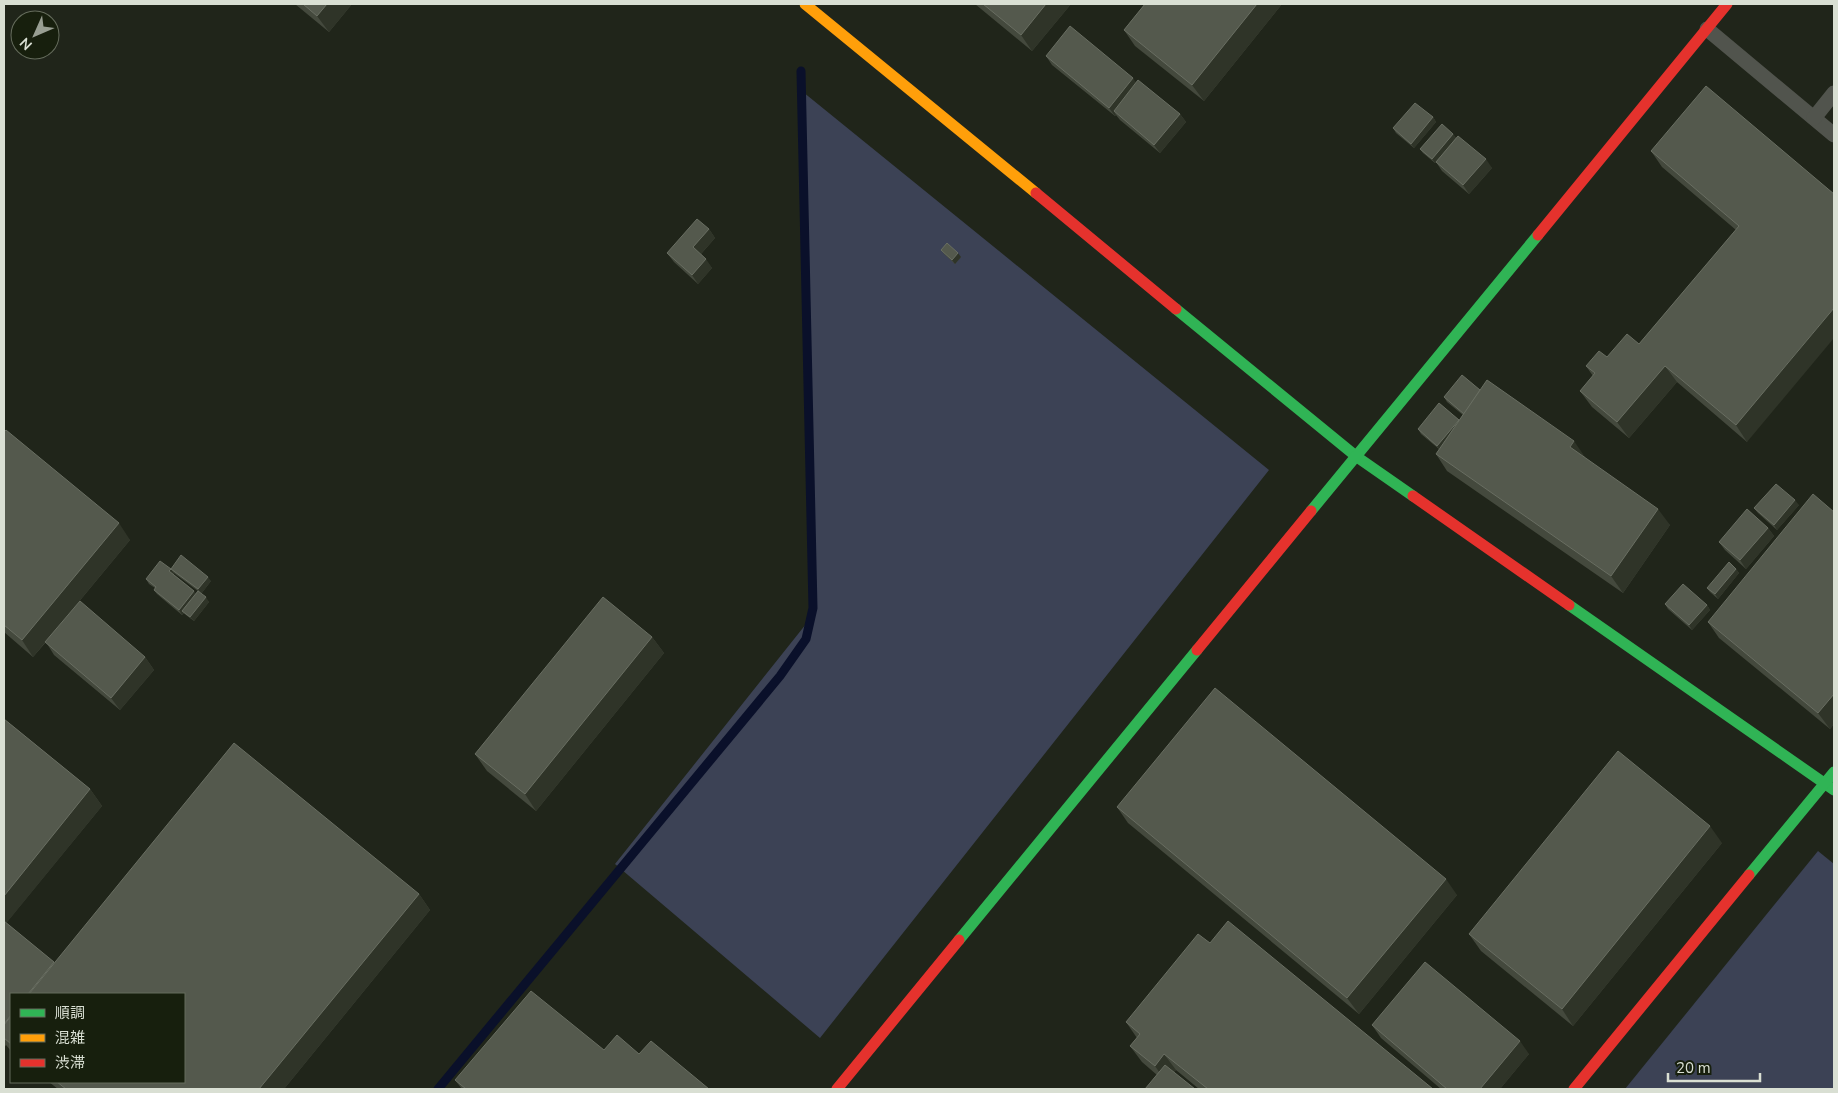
<svg xmlns="http://www.w3.org/2000/svg" width="1838" height="1093" viewBox="0 0 1838 1093" font-family="'Nunito Sans','Noto Sans JP',sans-serif">
	<style>
		.green { fill: #3c4255 }
		.lines { fill: none; stroke-linecap: round; stroke-linejoin: round }
		.stream { stroke: #0a102a; stroke-width: 9 }
		.lane { stroke: #51544d; stroke-width: 15 }
		.fast { stroke: #30b455; stroke-width: 11 }
		.slow { stroke: #ff9f0a; stroke-width: 11 }
		.jam { stroke: #e5322d; stroke-width: 11 }
		.wall { fill: #44493d; fill-rule: evenodd }
		.shaded-wall { fill: #2f3428 }
		.building { fill: #54594d; stroke: #696e62 }
	</style>
	<rect width="100%" height="100%" fill="#20251a"/>
	<g class="green">
		<path d="M803,92L1269,470L820,1038L615,864L810,619L811,404Z"/>
		<path d="M1818,851L1834,864V1089H1625Z"/>
	</g>
	<g class="lines">
		<path class="stream" d="M438,1089L780,676L806,639L813,608L801,71"/>
		<g class="lane">
			<path d="M1707,29L1834,135"/>
			<path d="M1814,118L1834,93"/>
		</g>
		<g class="fast">
			<path d="M1176,309L1357,457L1413,496"/>
			<path d="M1311,511L1538,235"/>
			<path d="M1569,605L1834,790"/>
			<path d="M1749,875L1834,772"/>
			<path d="M959,940L1197,650"/>
		</g>
		<path class="slow" d="M805,4L1036,193"/>
		<g class="jam">
			<path d="M1036,193L1176,309"/>
			<path d="M1538,235L1727,4"/>
			<path d="M1413,496L1569,605"/>
			<path d="M1197,650L1311,511"/>
			<path d="M837,1089L959,940"/>
			<path d="M1574,1089L1749,875"/>
		</g>
	</g>
	<g class="wall">
		<path d="M295,4H352L329,32Z"/>
		<path d="M975,4H1071L1032,51Z"/>
		<path d="M1145,4H1282L1204,101L1135,46L1124,30Z"/>
		<path d="M1046,56L1180,114L1186,122L1160,153L1120,120L1116,115L1115,116L1052,65Z"/>
		<path d="M1433,117L1436,122L1414,148L1396,133L1393,128Z"/>
		<path d="M1453,134L1456,138L1492,168L1469,194L1442,171L1436,162L1435,163L1423,153L1420,149Z"/>
		<path d="M1651,151L1834,194L1747,442L1677,382L1629,438L1592,407L1580,391L1593,376L1586,366L1639,344L1736,230L1662,167Z"/>
		<path d="M709,229L715,238L701,254L712,268L698,284L674,262L667,253Z"/>
		<path d="M941,250L961,257L955,264L944,254Z"/>
		<path d="M1480,390L1585,457V458L1670,525L1623,593L1447,471L1436,454L1439,449L1421,434L1418,429L1459,420L1463,415L1447,402L1444,397Z"/>
		<path d="M4,432L130,540L53,633L145,657L154,670L120,710L54,655L46,642L33,657L4,632Z"/>
		<path d="M1799,505L1777,530L1758,513L1754,508Z"/>
		<path d="M1834,512V724L1830,729L1719,638L1708,622Z"/>
		<path d="M1768,528L1774,536L1746,569L1725,550L1719,542Z"/>
		<path d="M171,569L211,581L201,594L209,602L194,621L186,615L184,613L182,615L157,594L154,590L155,588L149,584L146,579ZM174,573L198,591L196,594L173,574Z"/>
		<path d="M1736,569L1739,573L1718,599L1710,592L1707,588Z"/>
		<path d="M1665,604L1707,605L1710,610L1692,630L1668,609Z"/>
		<path d="M652,637L664,653L536,811L487,771L475,754Z"/>
		<path d="M4,719L90,789L102,806L6,923L55,963L419,894L430,910L284,1089H58L49,1082H184L11,994V1051L6,1045L4,1048Z"/>
		<path d="M1117,807L1457,895L1359,1014L1128,823Z"/>
		<path d="M1722,843L1573,1026L1481,951L1469,934Z"/>
		<path d="M1210,943L1433,1089H1199L1176,1070L1174,1072L1157,1075L1142,1062L1130,1046L1137,1038L1126,1022Z"/>
		<path d="M1372,1025L1529,1054L1500,1089H1441L1381,1038Z"/>
		<path d="M604,1050L639,1054L709,1089H462L455,1080Z"/>
	</g>
	<g class="shaded-wall">
		<path d="M327,4H352L329,32L317,16Z"/>
		<path d="M1046,4H1071L1032,51L1021,35Z"/>
		<path d="M1257,4H1282L1204,101L1192,85Z"/>
		<path d="M1133,78L1139,87L1114,111L1116,115L1115,116L1109,108Z"/>
		<path d="M1180,114L1186,122L1160,153L1154,145Z"/>
		<path d="M1433,117L1436,122L1414,148L1411,144Z"/>
		<path d="M1453,134L1456,138L1435,163L1432,159Z"/>
		<path d="M1486,159L1492,168L1469,194L1463,185Z"/>
		<path d="M709,229L715,238L699,256L693,247Z"/>
		<path d="M958,253L961,257L955,264L952,260Z"/>
		<path d="M706,259L712,268L698,284L692,275Z"/>
		<path d="M1834,308V338L1747,442L1736,425Z"/>
		<path d="M1665,366L1677,382L1629,438L1617,422Z"/>
		<path d="M1459,420L1462,424L1440,450L1437,446Z"/>
		<path d="M1574,441L1585,457L1581,463L1570,447Z"/>
		<path d="M1795,500L1799,505L1777,530L1774,525Z"/>
		<path d="M1658,509L1670,525L1623,593L1611,576Z"/>
		<path d="M119,523L130,540L33,657L22,640Z"/>
		<path d="M1768,528L1774,536L1746,569L1740,560Z"/>
		<path d="M171,569L174,573L172,575L169,571Z"/>
		<path d="M1736,569L1739,573L1718,599L1715,594Z"/>
		<path d="M208,577L211,581L201,594L198,589Z"/>
		<path d="M194,591L197,596L182,611L184,613L182,615L179,610Z"/>
		<path d="M206,597L209,602L194,621L190,617Z"/>
		<path d="M1707,605L1710,610L1692,630L1689,625Z"/>
		<path d="M652,637L664,653L536,811L525,794Z"/>
		<path d="M145,657L154,670L120,710L111,698Z"/>
		<path d="M1834,694V724L1830,729L1818,713Z"/>
		<path d="M90,789L102,806L4,926V896Z"/>
		<path d="M1710,826L1722,843L1573,1026L1562,1009Z"/>
		<path d="M1446,879L1457,895L1359,1014L1347,998Z"/>
		<path d="M419,894L430,910L284,1089H259Z"/>
		<path d="M1520,1041L1529,1054L1500,1089H1480Z"/>
		<path d="M1164,1054L1176,1070L1166,1082L1155,1066Z"/>
	</g>
	<g class="building">
		<path d="M303,4H327L317,16Z"/>
		<path d="M983,4H1046L1021,35Z"/>
		<path d="M1145,4H1257L1192,85L1124,30Z"/>
		<path d="M1070,26L1133,78L1109,108L1046,56Z"/>
		<path d="M1138,80L1180,114L1154,145L1114,111Z"/>
		<path d="M1706,86L1834,194V308L1736,425L1665,366L1617,422L1580,391L1595,373L1586,366L1599,351L1607,357L1627,334L1639,344L1739,226L1651,151Z"/>
		<path d="M1415,103L1433,117L1411,144L1393,128Z"/>
		<path d="M1442,124L1453,134L1432,159L1420,149Z"/>
		<path d="M1458,136L1486,159L1463,185L1436,162Z"/>
		<path d="M697,219L709,229L693,247L706,259L692,275L667,253Z"/>
		<path d="M947,243L958,253L952,260L941,250Z"/>
		<path d="M1462,375L1480,390L1464,414L1444,397Z"/>
		<path d="M1487,380L1574,441L1570,447L1658,509L1611,576L1436,454Z"/>
		<path d="M1439,403L1459,420L1437,446L1418,429Z"/>
		<path d="M6,430L119,523L22,640L4,625V432Z"/>
		<path d="M1776,484L1795,500L1774,525L1754,508Z"/>
		<path d="M1813,494L1834,512V694L1818,713L1708,622Z"/>
		<path d="M1747,509L1768,528L1740,560L1719,542Z"/>
		<path d="M181,555L208,577L198,589L171,569Z"/>
		<path d="M160,561L171,569L169,571L194,591L179,610L154,590L156,587L146,579Z"/>
		<path d="M1729,562L1736,569L1715,594L1707,588Z"/>
		<path d="M1683,584L1707,605L1689,625L1665,604Z"/>
		<path d="M198,591L206,597L190,617L182,611Z"/>
		<path d="M603,597L652,637L525,794L475,754Z"/>
		<path d="M80,601L145,657L111,698L45,642Z"/>
		<path d="M1215,688L1446,879L1347,998L1117,807Z"/>
		<path d="M4,719L90,789L4,896Z"/>
		<path d="M234,743L419,894L259,1089H66L57,1082H184V994H29Z"/>
		<path d="M1618,751L1710,826L1562,1009L1469,934Z"/>
		<path d="M4,921L54,962L28,994H11V1015L4,1024Z"/>
		<path d="M1228,921L1433,1089H1208L1164,1054L1155,1066L1130,1046L1140,1034L1126,1022L1198,934L1210,943Z"/>
		<path d="M1425,962L1520,1041L1480,1089H1447L1372,1025Z"/>
		<path d="M531,991L604,1050L617,1035L639,1054L651,1041L709,1089H466L455,1080Z"/>
		<path d="M11,1016V1044L4,1038V1025Z"/>
		<path d="M1165,1065L1195,1089H1145Z"/>
	</g>
	<rect width="1838" height="1093" fill="none" stroke="#d9dfd3" stroke-width="10"/>
	<rect x="10" y="993" width="175" height="90" fill="#171f0d" stroke="#656c5c"/>
	<rect x="20" y="1009" width="25" height="8" fill="#30b455" stroke="#656c5c"/>
	<text x="55" y="1018" font-size="15" fill="#d9dfd3">順調</text>
	<rect x="20" y="1034" width="25" height="8" fill="#ff9f0a" stroke="#656c5c"/>
	<text x="55" y="1043" font-size="15" fill="#d9dfd3">混雑</text>
	<rect x="20" y="1059" width="25" height="8" fill="#e5322d" stroke="#656c5c"/>
	<text x="55" y="1068" font-size="15" fill="#d9dfd3">渋滞</text>
	<g transform="translate(35 35) rotate(225)"><circle r="24" fill="#171f0d" stroke="#656c5c"/>
	<path d="M0-4L9 19L0 12L-9 19Z" fill="#989e92"/>
	<text y="-8" font-size="14" font-weight="bold" text-anchor="middle" fill="#d9dfd3">N</text>
	</g>
	<path d="M1668 1073v8h92v-8" fill="none" stroke="#d9dfd3" stroke-width="2.5"/>
	<text x="1676" y="1073" font-size="15" fill="#d9dfd3" stroke="#171f0d" stroke-width="4" paint-order="stroke">20 m</text>
</svg>
